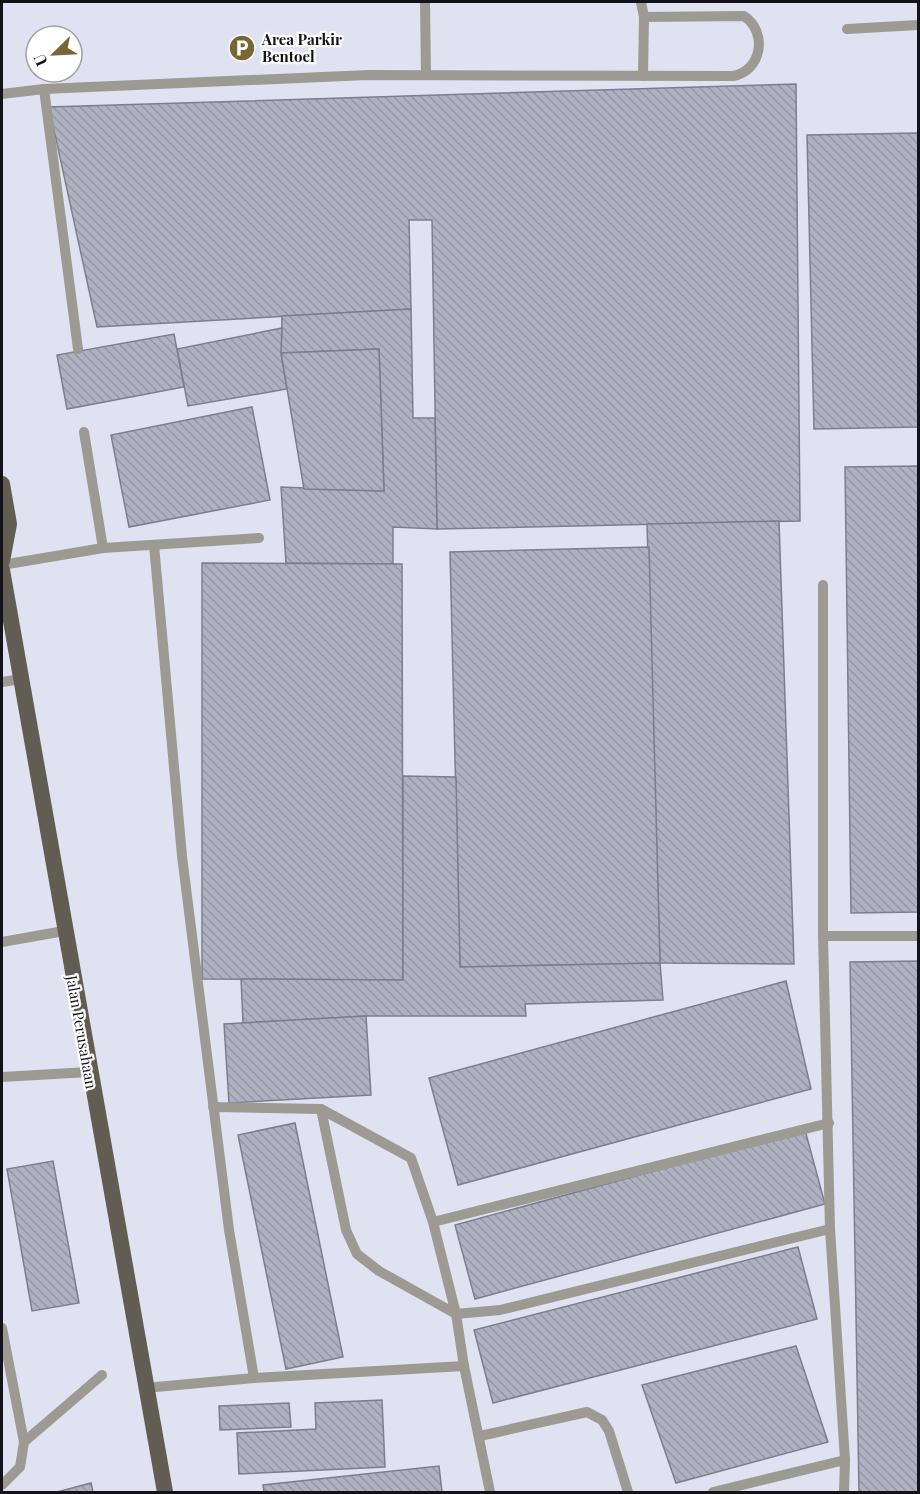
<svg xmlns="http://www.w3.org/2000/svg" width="920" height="1494" viewBox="0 0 920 1494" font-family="'Playfair Display',serif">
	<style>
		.building { fill: url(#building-back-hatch); stroke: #7d7e8d; stroke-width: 1.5 }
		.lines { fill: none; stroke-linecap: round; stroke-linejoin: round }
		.service { stroke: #9c9a93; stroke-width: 10 }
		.primary { stroke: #625d52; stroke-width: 16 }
		.labels { text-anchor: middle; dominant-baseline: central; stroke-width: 4.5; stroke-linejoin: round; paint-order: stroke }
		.poi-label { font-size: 15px; font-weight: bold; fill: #121218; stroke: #fff; text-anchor: start }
		.street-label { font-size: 15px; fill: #121218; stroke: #fff }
	</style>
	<defs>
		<pattern id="building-back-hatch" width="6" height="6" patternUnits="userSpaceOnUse" patternTransform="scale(1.5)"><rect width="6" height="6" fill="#afb1c0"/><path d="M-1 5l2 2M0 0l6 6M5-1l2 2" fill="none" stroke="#9697a4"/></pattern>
	</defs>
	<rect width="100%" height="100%" fill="#e0e2f2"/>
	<g class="building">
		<path d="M796,84L800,521L437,529L432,220H409L411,309L97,327L49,107Z"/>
		<path d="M918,133V427L814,429L807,135Z"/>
		<path d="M411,309L413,418H435L437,529L393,527V564L286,563L281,487L384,491L379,349L281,353L282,316Z"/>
		<path d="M282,328L281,353L287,389L188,406L177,349Z"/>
		<path d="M174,334L184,387L67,409L57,355Z"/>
		<path d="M379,349L384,491L304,489L281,353Z"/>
		<path d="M252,407L270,500L129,527L111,435Z"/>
		<path d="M918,466V912L851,913L845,467Z"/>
		<path d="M779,521L794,964L660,963L647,524Z"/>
		<path d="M649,547L660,963L460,967L450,552Z"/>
		<path d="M202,563L402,564L403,980L202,979Z"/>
		<path d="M403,776L456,777L460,967L660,963L663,1000L525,1004L526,1016H366L243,1023L241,979L403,980Z"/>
		<path d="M918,961V1492H859L850,962Z"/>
		<path d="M786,981L811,1089L458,1185L429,1078Z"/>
		<path d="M366,1016L371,1095L229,1103L224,1024Z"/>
		<path d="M295,1123L343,1357L286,1369L238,1135Z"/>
		<path d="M805,1130L825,1204L475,1299L455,1225Z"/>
		<path d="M53,1161L79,1303L32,1311L7,1169Z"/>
		<path d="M798,1247L817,1319L493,1403L474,1330Z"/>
		<path d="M796,1346L828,1442L676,1483L642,1385Z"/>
		<path d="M382,1400L385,1467L239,1474L237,1433L316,1429L315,1403Z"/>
		<path d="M289,1403L291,1427L220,1430L219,1406Z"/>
		<path d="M439,1466L442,1492H264L263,1485Z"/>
		<path d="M91,1483L93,1492H57Z"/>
	</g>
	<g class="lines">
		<g class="service">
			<path d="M425,2L426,75"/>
			<path d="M641,2L644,17L643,76"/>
			<path d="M847,29L918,25"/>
			<path d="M44,89L78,349"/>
			<path d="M2,94L44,89L368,75L733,76C762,71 768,32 744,16L644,17"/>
			<path d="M84,432L103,548"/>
			<path d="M154,545L182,856L229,1230L254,1378"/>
			<path d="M2,565L103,548L259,538"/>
			<path d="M823,585V936L830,1229L845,1460"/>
			<path d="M2,682L21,679"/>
			<path d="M823,936H918"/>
			<path d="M2,942L64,931"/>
			<path d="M2,1077L89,1072"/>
			<path d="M213,1107L321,1109L411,1158L433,1222L456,1314L464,1366L490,1492"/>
			<path d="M321,1109L346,1230L357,1254L379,1271L456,1314L500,1310L830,1229"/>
			<path d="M433,1222L829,1123"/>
			<path d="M2,1328L24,1442"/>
			<path d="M145,1388L254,1378L464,1366"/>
			<path d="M480,1436L587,1412L602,1420L609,1431L628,1492"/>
			<path d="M2,1485L20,1467L24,1442L102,1375"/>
			<path d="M713,1492L845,1460L844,1492"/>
		</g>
		<g class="primary">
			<path d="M2,484L9,524L2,561"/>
			<path d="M2,570L165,1492"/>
		</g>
	</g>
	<defs>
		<symbol id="parking-disc" viewBox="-11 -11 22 22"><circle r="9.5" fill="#786635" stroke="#fff"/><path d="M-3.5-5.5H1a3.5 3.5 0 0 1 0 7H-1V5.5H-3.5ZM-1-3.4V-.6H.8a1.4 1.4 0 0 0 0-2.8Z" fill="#fff"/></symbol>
	</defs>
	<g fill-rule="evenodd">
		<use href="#parking-disc" x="227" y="33" width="30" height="30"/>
	</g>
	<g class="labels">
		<g class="poi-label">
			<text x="262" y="39">Area Parkir<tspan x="262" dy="17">Bentoel</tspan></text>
		</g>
		<g class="street-label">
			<text transform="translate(82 1032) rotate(80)">Jalan Perusahaan</text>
		</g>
	</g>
	<rect width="920" height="1494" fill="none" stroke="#121218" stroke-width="6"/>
	<g transform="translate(54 54) rotate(246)"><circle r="28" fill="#ffffff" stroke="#a0a0a3" stroke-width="1.5"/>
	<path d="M0-4.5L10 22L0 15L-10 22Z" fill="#786635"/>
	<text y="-9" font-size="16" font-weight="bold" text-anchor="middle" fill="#121218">U</text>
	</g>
</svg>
